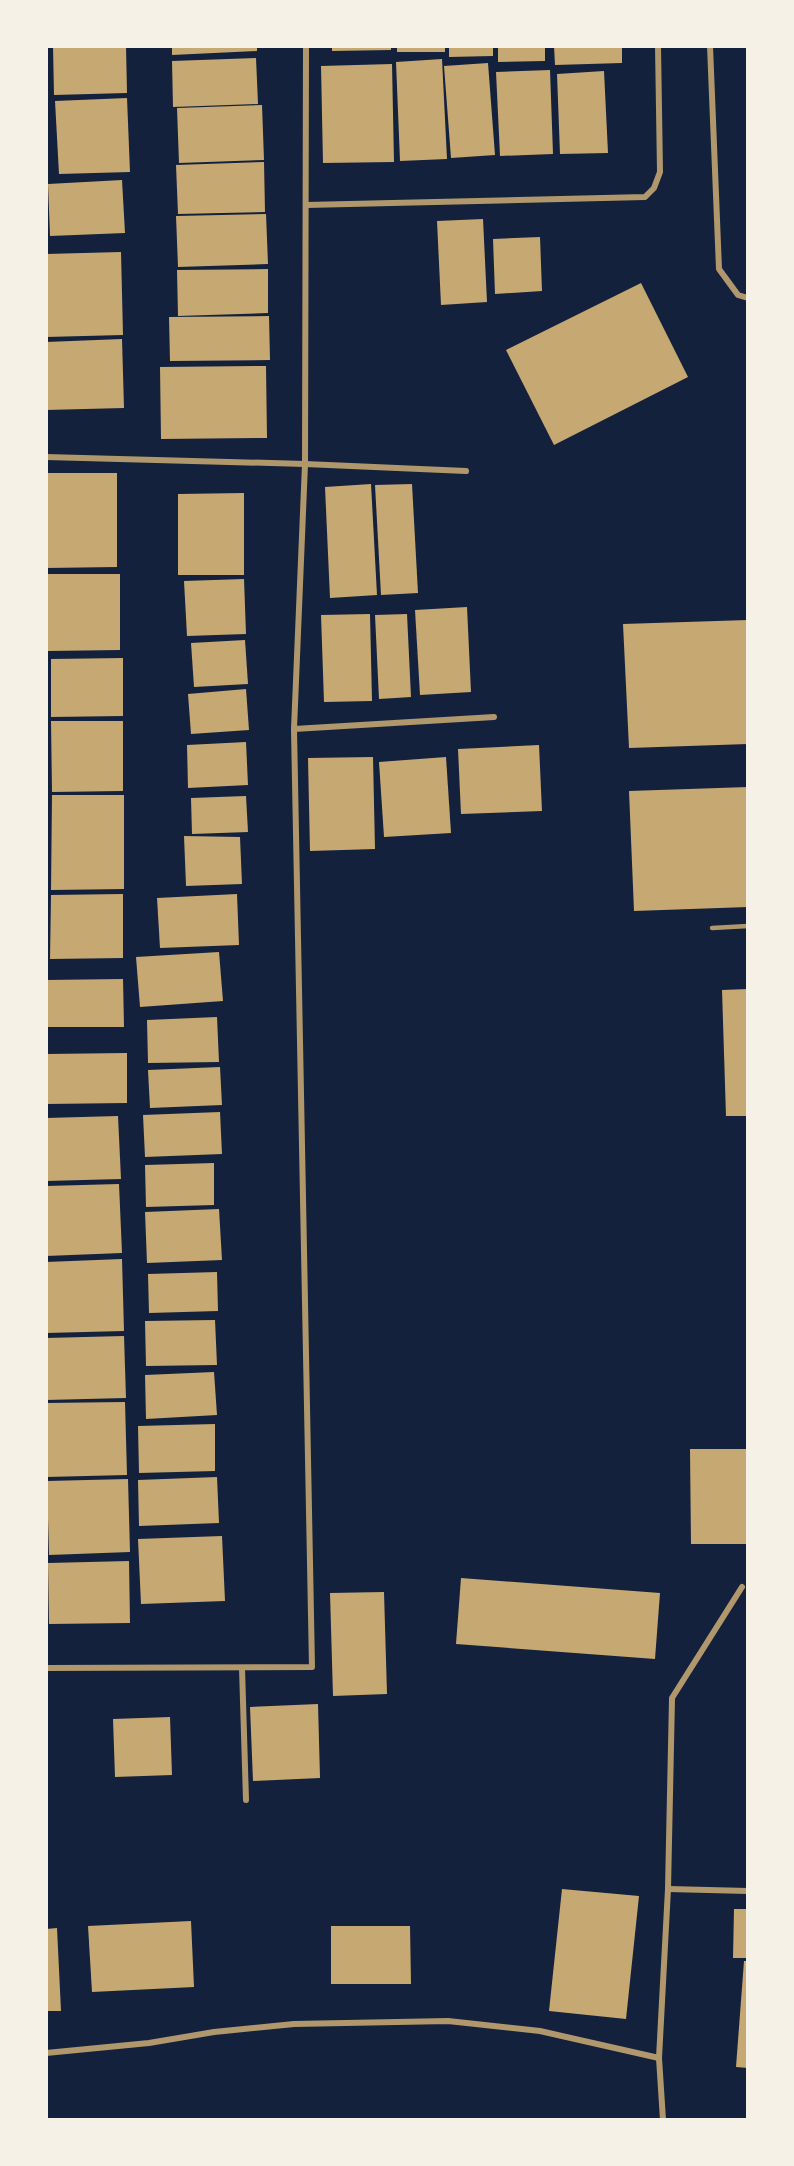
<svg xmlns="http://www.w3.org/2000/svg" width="794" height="2166" viewBox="0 0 794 2166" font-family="'Golos Text',sans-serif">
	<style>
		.building { fill: #c6a872 }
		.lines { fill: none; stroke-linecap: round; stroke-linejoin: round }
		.service { stroke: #b1986c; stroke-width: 4.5 }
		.minor { stroke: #b1986c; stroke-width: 6 }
	</style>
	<rect width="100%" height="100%" fill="#14213d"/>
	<g class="building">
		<path d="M53,46H126L127,93L54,95Z"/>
		<path d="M172,46H257V51L172,55Z"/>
		<path d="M332,46H391V50L332,51Z"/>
		<rect x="397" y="46" width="48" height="6"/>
		<path d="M449,46H493V56L449,57Z"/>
		<path d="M498,46H545V61L498,62Z"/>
		<path d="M554,46H622V63L555,65Z"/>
		<path d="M256,58L258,104L173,107L172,61Z"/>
		<path d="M442,59L447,159L400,161L396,62Z"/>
		<path d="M488,63L495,155L451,158L444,66Z"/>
		<path d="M392,64L394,162L323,163L321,66Z"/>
		<path d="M550,70L553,154L500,156L496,72Z"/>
		<path d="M604,71L608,153L560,154L557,74Z"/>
		<path d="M127,98L130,172L59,174L55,101Z"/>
		<path d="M262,105L264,160L179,163L177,108Z"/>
		<path d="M264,162L265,212L178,214L176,165Z"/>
		<path d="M122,180L125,233L50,236L48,184Z"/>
		<path d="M266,214L268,264L178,267L176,216Z"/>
		<path d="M483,219L487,302L441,305L437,221Z"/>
		<path d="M540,237L542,291L495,294L493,239Z"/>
		<path d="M121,252L123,335L46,337V254Z"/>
		<path d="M268,269V313L178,316L177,270Z"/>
		<path d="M641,283L688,377L554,445L506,350Z"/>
		<path d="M269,316L270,360L170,361L169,317Z"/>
		<path d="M122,339L124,408L46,410V342Z"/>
		<path d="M266,366L267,438L161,439L160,367Z"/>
		<path d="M46,473H117V567L46,568Z"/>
		<path d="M371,484L377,595L330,598L325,487Z"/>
		<path d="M412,484L418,593L381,595L375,485Z"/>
		<path d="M244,493V575H178V494Z"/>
		<path d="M47,574H120V650L48,651Z"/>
		<path d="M244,579L246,634L187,636L184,581Z"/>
		<path d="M467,607L471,692L420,695L415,610Z"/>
		<path d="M370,614L372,701L324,702L321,615Z"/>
		<path d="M407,614L411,697L379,699L375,615Z"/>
		<path d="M748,620V744L629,748L623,624Z"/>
		<path d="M245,640L248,684L194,687L191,643Z"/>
		<path d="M123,658V716L51,717V659Z"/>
		<path d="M246,689L249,730L191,734L188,694Z"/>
		<path d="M51,721H123V791L52,792Z"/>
		<path d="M246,742L248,785L188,788L187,745Z"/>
		<path d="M539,745L542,811L461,814L458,749Z"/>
		<path d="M373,757L375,849L310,851L308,758Z"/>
		<path d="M446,757L451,833L384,837L379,762Z"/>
		<path d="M748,787V907L634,911L629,791Z"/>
		<path d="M52,795H124V889L51,890Z"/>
		<path d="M246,796L248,832L192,834L191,798Z"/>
		<path d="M184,836L240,837L242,884L186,886Z"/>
		<path d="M123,894V958L50,959L51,895Z"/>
		<path d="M237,894L239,945L160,948L157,898Z"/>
		<path d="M219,952L223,1001L140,1007L136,957Z"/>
		<path d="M123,979L124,1027H46V980Z"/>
		<path d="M748,989V1116H726L722,990Z"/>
		<path d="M217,1017L219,1062L148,1063L147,1020Z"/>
		<path d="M127,1053V1103L46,1104V1054Z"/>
		<path d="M220,1067L222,1105L150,1108L148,1070Z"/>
		<path d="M220,1112L222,1154L145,1157L143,1115Z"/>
		<path d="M118,1116L121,1179L46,1181V1118Z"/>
		<path d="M214,1163V1205L146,1207L145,1165Z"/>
		<path d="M119,1184L122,1253L46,1256V1186Z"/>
		<path d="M219,1209L222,1260L147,1263L145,1212Z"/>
		<path d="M122,1259L124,1331L46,1333V1262Z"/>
		<path d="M217,1272L218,1311L149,1313L148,1274Z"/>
		<path d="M215,1320L217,1365L146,1366L145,1321Z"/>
		<path d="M124,1336L126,1398L46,1400V1338Z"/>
		<path d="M214,1372L217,1415L146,1419L145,1375Z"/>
		<path d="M125,1402L127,1475L46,1477V1403Z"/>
		<path d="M215,1424V1471L139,1473L138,1426Z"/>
		<path d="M690,1449H748V1544H691Z"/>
		<path d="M217,1477L219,1523L139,1526L138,1480Z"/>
		<path d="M128,1479L130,1552L49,1555L47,1481Z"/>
		<path d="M222,1536L225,1601L141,1604L138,1539Z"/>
		<path d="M129,1561L130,1623L49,1624L48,1563Z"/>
		<path d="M461,1578L660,1593L655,1659L456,1644Z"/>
		<path d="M384,1592L387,1694L333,1696L330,1593Z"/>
		<path d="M318,1704L320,1778L253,1781L250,1707Z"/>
		<path d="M170,1717L172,1775L115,1777L113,1719Z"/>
		<path d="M562,1889L639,1896L626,2019L549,2011Z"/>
		<path d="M734,1909H748V1958H733Z"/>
		<path d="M191,1921L194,1987L92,1992L88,1926Z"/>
		<path d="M331,1926H410L411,1984H331Z"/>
		<path d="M57,1928L61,2011H46V1929Z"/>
		<path d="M744,1961H748V2068L736,2067Z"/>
	</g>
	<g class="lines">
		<path class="service" d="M712,928L748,926"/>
		<g class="minor">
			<path d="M710,46L719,269L738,295L748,298"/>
			<path d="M306,205L645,197L654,188L660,172L658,46"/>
			<path d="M46,457L305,464L466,471"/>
			<path d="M294,729L494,717"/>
			<path d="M46,1668L312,1667L294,729L305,464L306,46"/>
			<path d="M242,1668L246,1800"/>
			<path d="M668,1889L748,1891"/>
			<path d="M46,2053L149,2043L214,2032L294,2024L448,2021L540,2031L659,2058"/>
			<path d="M663,2120L659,2058L668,1889L672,1698L742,1587"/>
		</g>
	</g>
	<rect width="794" height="2166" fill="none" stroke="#f6f1e7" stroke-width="96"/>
</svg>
